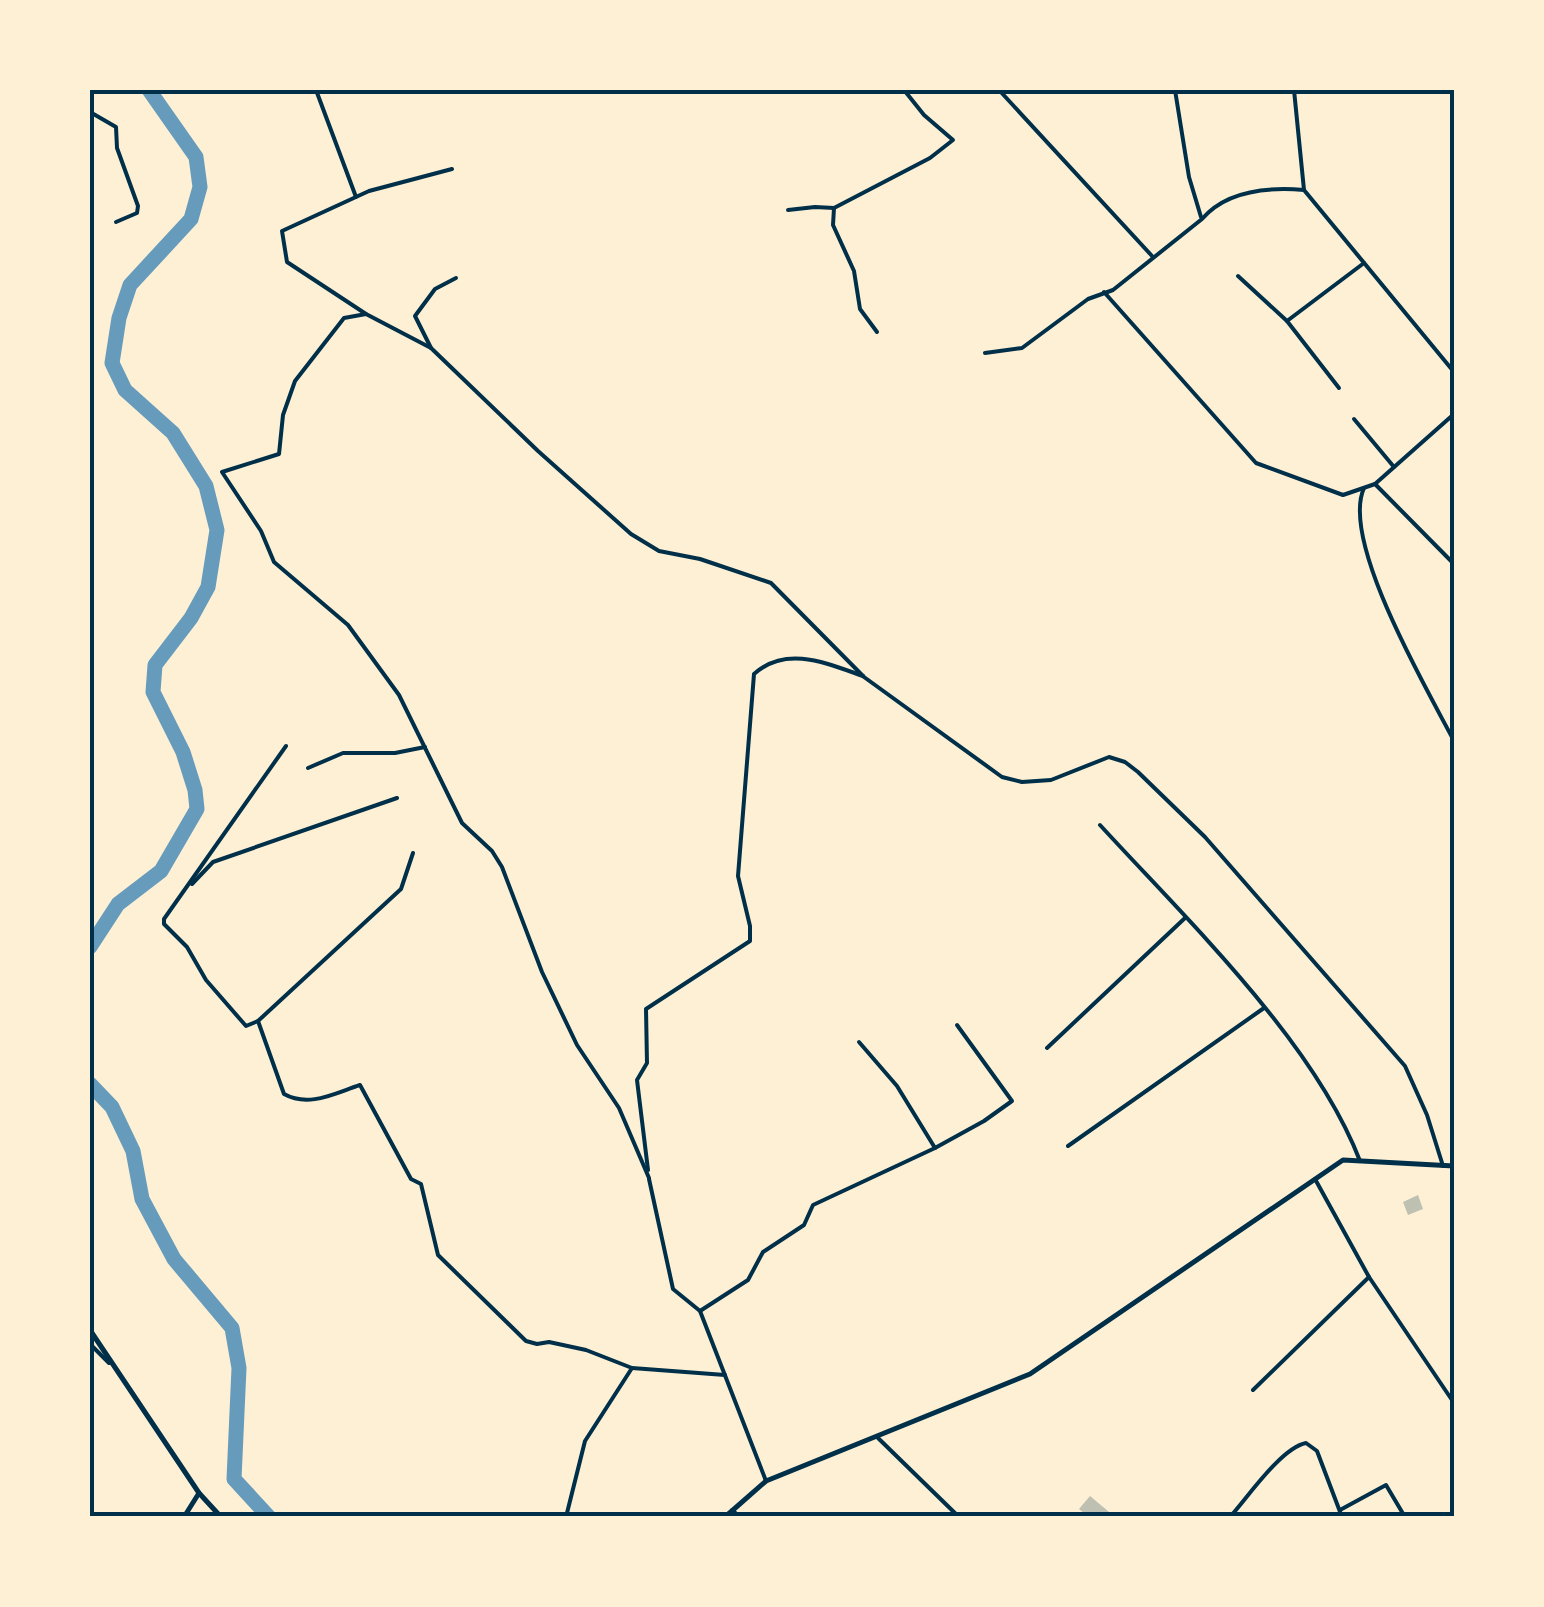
<svg xmlns="http://www.w3.org/2000/svg" width="1544" height="1607" viewBox="0 0 1544 1607" font-family="Barlow,sans-serif">
	<style>
		.lines { fill: none; stroke-linecap: round; stroke-linejoin: round }
		.river { stroke: #669bbc; stroke-width: 15 }
		.building { fill: #bec0b2 }
		.minor { stroke: #003049; stroke-width: 4 }
		.tertiary { stroke: #003049; stroke-width: 5 }
		.secondary { stroke: #003049; stroke-width: 5 }
		.neatline { fill: none; stroke: #003049; stroke-width: 4 }
	</style>
	<rect width="100%" height="100%" fill="#fdf0d5"/>
	<g class="lines">
		<g class="river">
			<path d="M90,947L118,904L161,871L197,809L195,790L183,752L153,692L155,665L191,618L208,587L217,530L206,486L173,433L125,390L112,363L119,318L130,285L191,219L200,187L196,157L149,90"/>
			<path d="M90,1084L112,1107L133,1151L142,1199L174,1259L232,1328L239,1368L234,1479L269,1517"/>
		</g>
	</g>
	<g class="building">
		<path d="M1418,1195L1423,1209L1408,1215L1403,1202Z"/>
		<path d="M1090,1496L1115,1517H1089L1079,1509Z"/>
	</g>
	<g class="lines">
		<g class="minor">
			<path d="M316,90L356,197"/>
			<path d="M999,90L1153,257"/>
			<path d="M1175,90L1189,177L1201,217"/>
			<path d="M1294,90L1304,190L1454,372"/>
			<path d="M90,112L116,127L117,148L138,206L137,213L116,222"/>
			<path d="M452,169L369,191L282,231L287,262L366,314L431,348L538,451L631,534L659,551L700,559L771,583L864,677L1002,777L1022,782L1051,780L1109,757L1125,762L1138,772L1205,837L1405,1066L1427,1115L1443,1166"/>
			<path d="M834,208L833,225L854,271L860,309L877,332"/>
			<path d="M788,210L815,207L834,208L930,158L953,140L924,115L904,90"/>
			<path d="M1238,276L1287,321"/>
			<path d="M1104,292L1256,463L1343,495L1375,484L1454,414"/>
			<path d="M366,314L344,318L295,381L283,415L279,454L222,472L261,531L274,562L348,625L399,695L462,823L492,851L502,867L542,972L577,1045L619,1108L649,1178"/>
			<path d="M431,348L415,316L435,289L456,278"/>
			<path d="M985,353L1022,348L1088,299L1113,290L1202,219C1226,191 1268,187 1304,190"/>
			<path d="M1339,388L1287,321L1364,263"/>
			<path d="M1354,419L1394,467"/>
			<path d="M1375,484L1454,564"/>
			<path d="M1364,488C1340,541 1427,689 1454,741"/>
			<path d="M308,768L343,753H395L425,747"/>
			<path d="M1100,825C1187,920 1314,1041 1360,1161"/>
			<path d="M413,853L401,889L258,1021L284,1094C309,1108 335,1093 360,1085L411,1179L421,1184L438,1255L526,1341L537,1344L549,1342L586,1350L632,1368L725,1375"/>
			<path d="M192,884L213,862L397,798"/>
			<path d="M258,1021L246,1026L206,980L187,947L164,924V919L286,746"/>
			<path d="M859,1042L897,1086L935,1148L984,1121L1012,1101L957,1025"/>
			<path d="M1047,1048L1185,918"/>
			<path d="M1068,1146L1264,1008"/>
			<path d="M648,1170L637,1080L647,1063L646,1009L750,941V926L738,876L754,674C786,645 826,663 863,676"/>
			<path d="M649,1179L673,1289L700,1311L766,1481"/>
			<path d="M1315,1179L1369,1277L1454,1403"/>
			<path d="M700,1311L748,1280L763,1252L804,1225L813,1205L935,1148"/>
			<path d="M90,1344L109,1363"/>
			<path d="M1253,1390L1369,1277"/>
			<path d="M878,1438L959,1517"/>
			<path d="M732,1510L740,1517"/>
			<path d="M1340,1510L1386,1485L1405,1517"/>
			<path d="M566,1517L585,1441L632,1368"/>
			<path d="M1230,1517C1248,1497 1281,1448 1306,1443L1317,1451L1342,1517"/>
		</g>
		<path class="tertiary" d="M725,1517L766,1481L1030,1374L1343,1160L1454,1166"/>
		<g class="secondary">
			<path d="M90,1330L199,1493L221,1517"/>
			<path d="M184,1517L199,1493"/>
		</g>
	</g>
	<rect width="1544" height="1607" fill="none" stroke="#fdf0d5" stroke-width="185"/>
	<rect x="92" y="92" width="1360" height="1422" class="neatline"/>
</svg>
